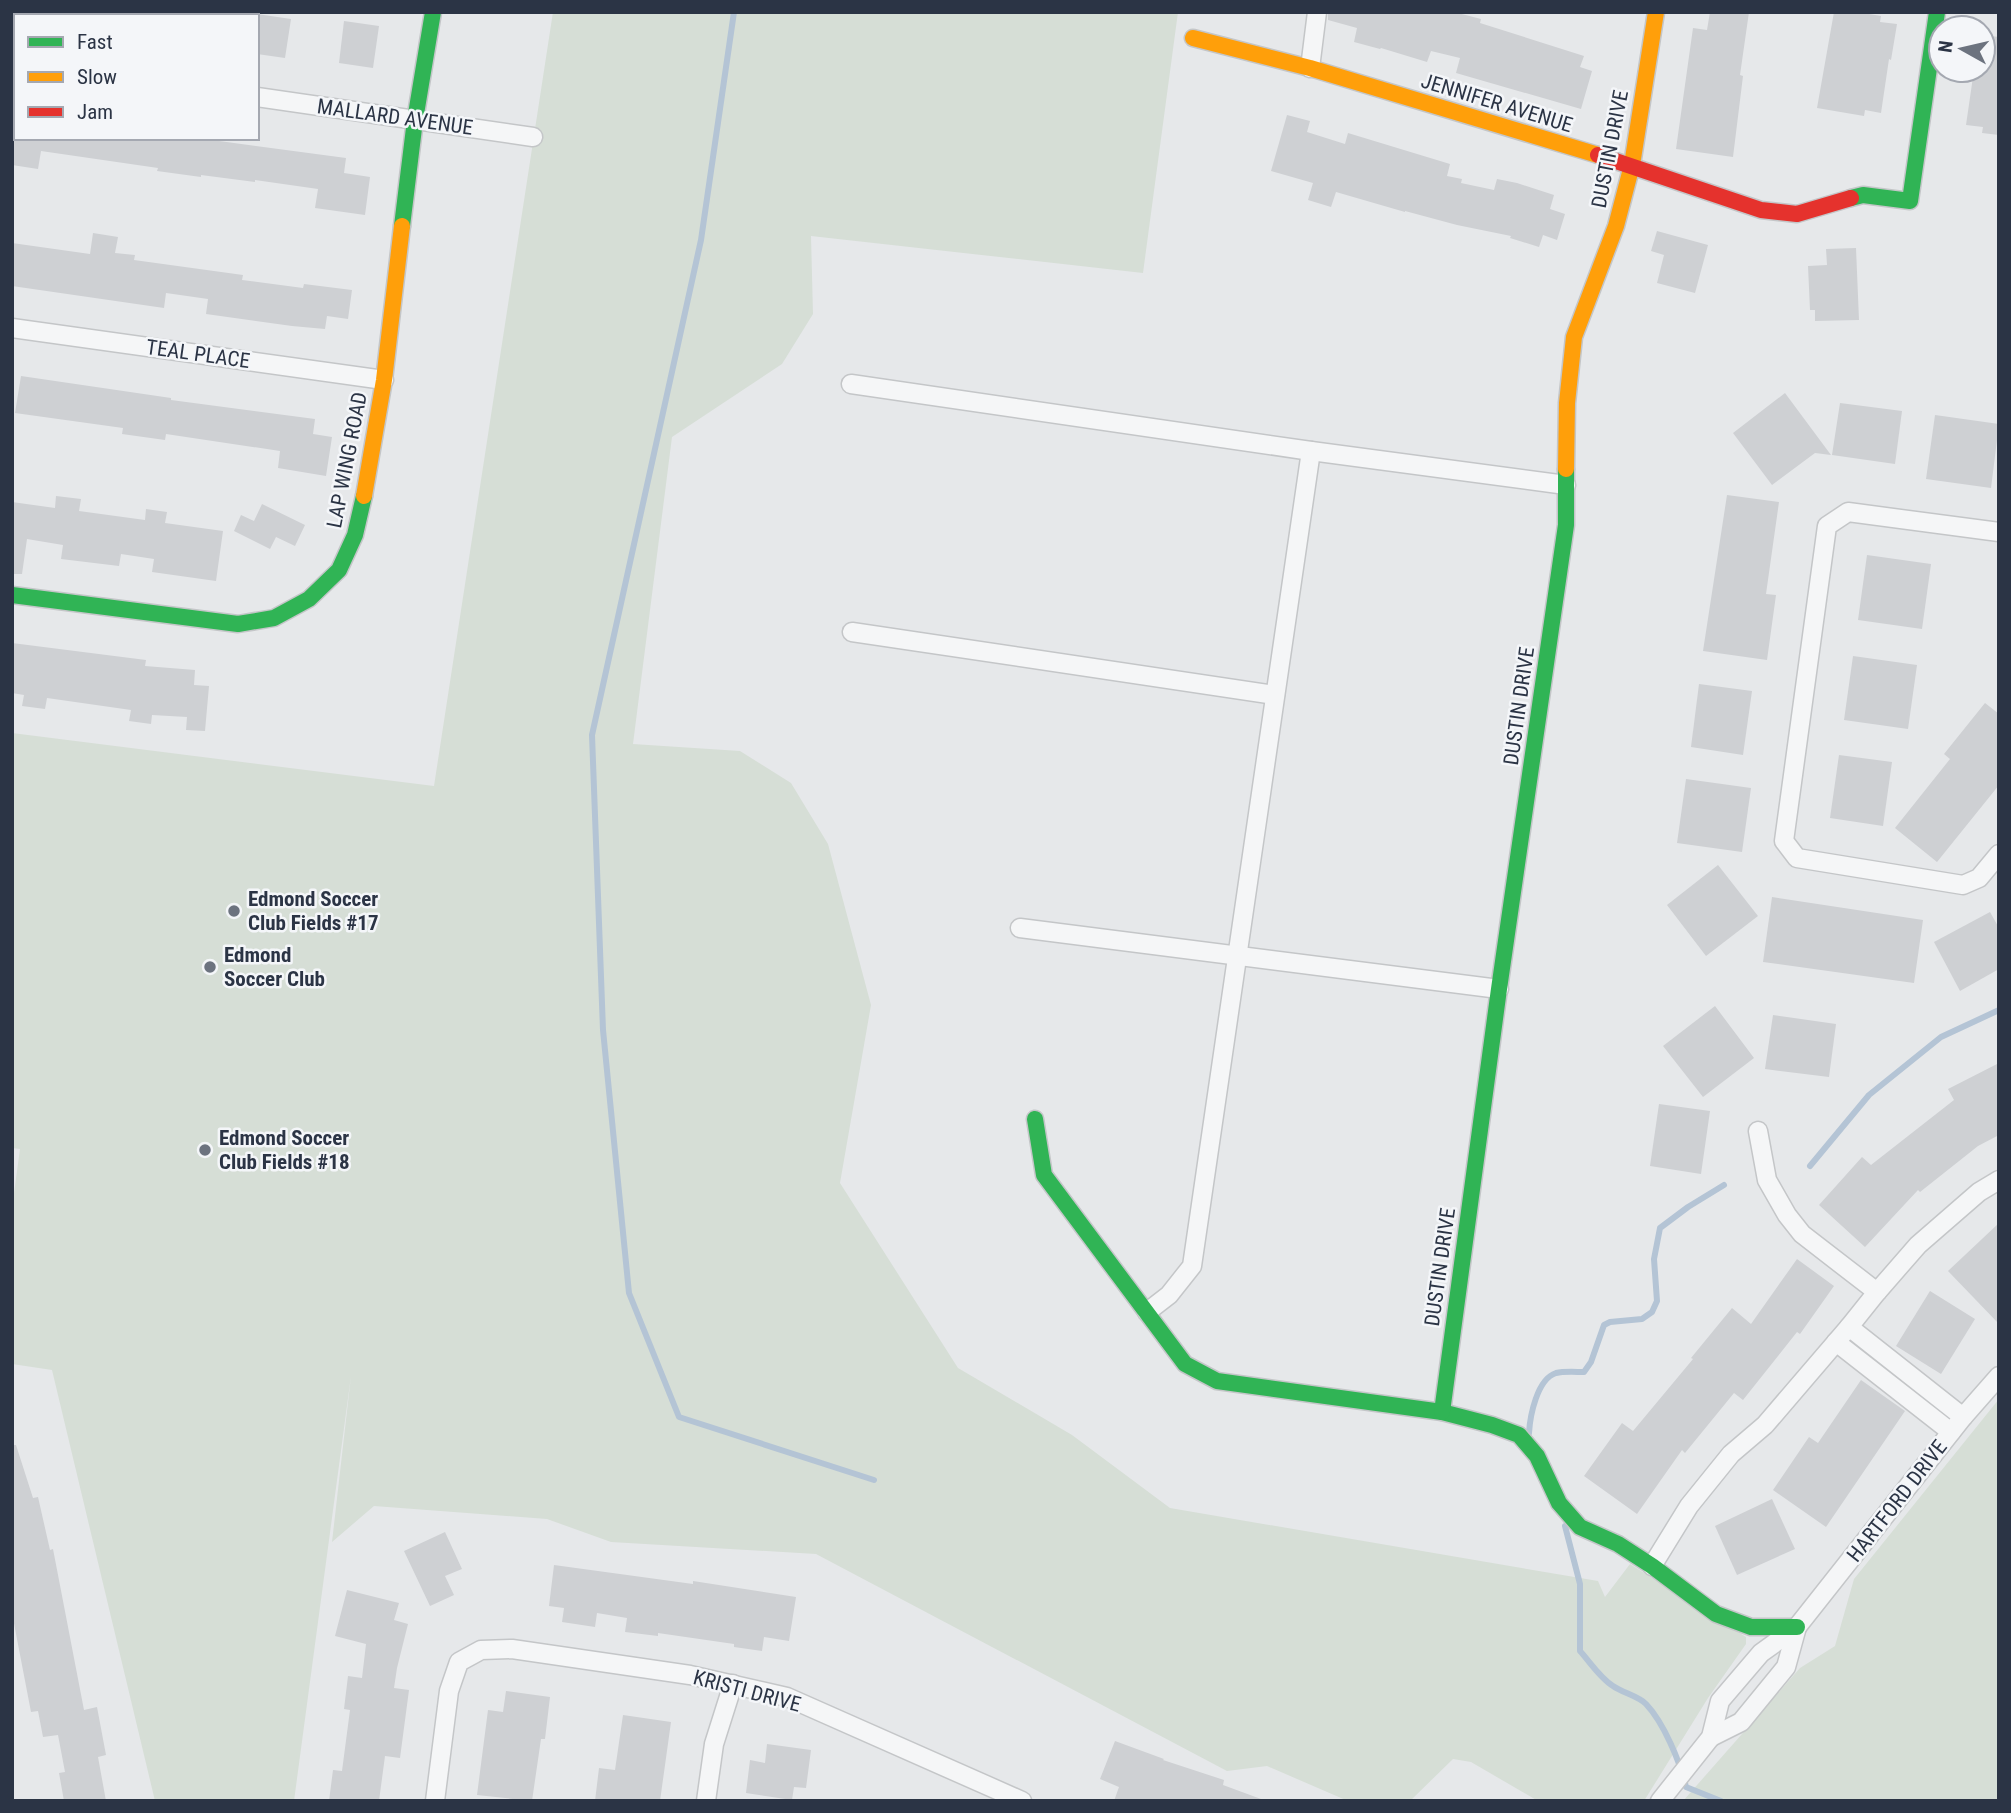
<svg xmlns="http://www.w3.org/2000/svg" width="2011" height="1813" viewBox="0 0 2011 1813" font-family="'Roboto Condensed',sans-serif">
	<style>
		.green { fill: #d6ded6 }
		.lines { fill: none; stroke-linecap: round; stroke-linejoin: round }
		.stream { stroke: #b4c4d5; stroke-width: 6 }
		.building { fill: #ced0d3 }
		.street-casing { stroke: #c4c6c8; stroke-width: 21 }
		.fast-casing { stroke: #c4c6c8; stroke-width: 19 }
		.slow-casing { stroke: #c4c6c8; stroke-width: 19 }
		.jam-casing { stroke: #c4c6c8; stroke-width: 19 }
		.street { stroke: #f5f6f7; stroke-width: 18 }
		.fast { stroke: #30b455; stroke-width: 16 }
		.slow { stroke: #ff9f0a; stroke-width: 16 }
		.jam { stroke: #e5322d; stroke-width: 16 }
		.poi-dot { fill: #6c737f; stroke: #f4f6f9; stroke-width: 2.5 }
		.labels { text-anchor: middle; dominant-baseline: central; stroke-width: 5; stroke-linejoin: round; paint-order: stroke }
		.street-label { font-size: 21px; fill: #2b3445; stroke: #f4f6f9 }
		.poi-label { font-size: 21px; font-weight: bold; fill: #2b3445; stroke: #f4f6f9; text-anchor: start }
	</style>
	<rect width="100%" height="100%" fill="#e6e8ea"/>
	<g class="green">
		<path d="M553,12H1178L1143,273L811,236L813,314L782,364L672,437L633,744L740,751L791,783L828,844L871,1005L840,1183L958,1368L1072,1435L1170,1508L1598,1581L1605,1597L1630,1564L1746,1637V1644L1708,1698L1644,1801H1538L1471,1762L1453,1759L1410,1801H1348L1267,1766L1227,1771L816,1554L611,1542L547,1519L374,1506L332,1542L351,1376L294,1801H155L52,1370L12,1364V1208L20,1149L12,1148V733L434,786Z"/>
		<path d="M1999,1399V1801H1683L1800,1668L1835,1646L1854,1579Z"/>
	</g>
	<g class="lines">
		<g class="stream">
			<path d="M734,12L701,240L592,735L603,1030L629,1293L679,1417L874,1480"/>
			<path d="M1810,1166L1869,1095L1941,1037L1999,1010"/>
			<path d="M1529,1433C1530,1416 1537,1379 1556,1373C1564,1371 1576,1372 1584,1372L1591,1362L1604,1325L1610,1322L1642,1319L1652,1312L1657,1301L1654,1259L1660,1228L1688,1207L1724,1185"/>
			<path d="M1565,1526L1580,1584V1651C1590,1662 1600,1678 1613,1686C1623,1693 1638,1696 1646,1704C1664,1723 1680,1762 1686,1787L1721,1801"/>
		</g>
	</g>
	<g class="building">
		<path d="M1328,12H1454L1481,19L1480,23L1584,56L1580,67L1592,71L1581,109L1456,73L1460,58L1431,51L1427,62L1381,48L1380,49L1354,42L1357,28L1328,20Z"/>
		<path d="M1710,12H1749L1740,75L1743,76L1733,157L1676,149L1693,28L1707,30Z"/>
		<path d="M1834,12H1857L1881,16L1880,22L1897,24L1891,60L1889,59L1881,113L1865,110L1864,116L1817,108Z"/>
		<path d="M257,14L291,19L285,58L257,54Z"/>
		<path d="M344,21L379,26L373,68L339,63Z"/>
		<path d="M1983,35L1999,37V135L1982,133L1983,127L1966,125L1974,70H1983Z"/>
		<path d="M1287,115L1310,121L1307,132L1345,144L1348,133L1450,164L1447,176L1462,179L1461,183L1494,190L1497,179L1517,183L1554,195L1550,209L1565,214L1557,240L1543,235L1539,247L1510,238L1511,236L1457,225L1405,211V212L1336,192L1331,207L1308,200L1313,183L1271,171Z"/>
		<path d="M12,138H197L346,158L344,173L370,177L365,215L315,208L318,189L255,180V182L201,175V177L157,171L158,168L41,151L38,169L12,165Z"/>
		<path d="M1657,231L1708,245L1695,293L1657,283L1664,255L1651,251Z"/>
		<path d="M93,233L118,237L115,253L135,255L134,260L243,275L242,280L303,288L304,284L352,290L348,319L327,316L325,329L292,326L206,314L208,299L166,293L164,308L12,286V243L90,254Z"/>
		<path d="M1856,248L1859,320L1815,321V310H1810L1808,266L1827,265L1826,249Z"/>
		<path d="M21,376L171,398V400L315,419L313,434L332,437L326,476L278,468L280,451L166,434L165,440L122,434L123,428L15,413Z"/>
		<path d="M1785,393L1831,455L1815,453L1772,485L1733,433Z"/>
		<path d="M1840,403L1902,411L1895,464L1832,455Z"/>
		<path d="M1935,415L1999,424L1991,488L1926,479Z"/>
		<path d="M1727,495L1779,502L1766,594L1776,595L1767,660L1703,651Z"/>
		<path d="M56,496L81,499L79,511L145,520L146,509L167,512L165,523L223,531L216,581L152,572L154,559L121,554L119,566L61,559L63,545L27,539L22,574H12V502L55,508Z"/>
		<path d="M262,504L305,525L295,546L276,537L270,549L234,531L241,515L254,521Z"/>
		<path d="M1867,555L1931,564L1922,629L1858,620Z"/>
		<path d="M12,643L146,660L145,666L195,670L194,685L209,686L205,731L186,730L187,717L152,715L151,724L129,721L131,710L47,698L45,709L22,706L24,695L12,693Z"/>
		<path d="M1853,656L1917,665L1908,729L1844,720Z"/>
		<path d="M1699,684L1752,691L1743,755L1691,747Z"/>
		<path d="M1985,703L1999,714V785L1937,862L1895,828L1950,759L1944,754Z"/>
		<path d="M1839,755L1892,762L1883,826L1830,818Z"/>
		<path d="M1686,779L1751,788L1742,852L1677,843Z"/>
		<path d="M1718,865L1758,916L1706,956L1667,905Z"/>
		<path d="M1772,897L1923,920L1914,983L1763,962Z"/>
		<path d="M1990,912L1999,928V969L1960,991L1934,942Z"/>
		<path d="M1715,1006L1754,1058L1703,1097L1663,1046Z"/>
		<path d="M1773,1015L1836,1024L1829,1077L1765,1069Z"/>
		<path d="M1999,1063V1135L1978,1146L1920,1192L1918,1190L1865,1247L1819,1205L1862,1157L1871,1165L1954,1100L1948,1089Z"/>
		<path d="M1659,1104L1710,1111L1701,1174L1650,1166Z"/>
		<path d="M1999,1223V1324L1948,1271Z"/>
		<path d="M1797,1259L1834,1286L1800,1334L1797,1332L1743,1400L1734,1393L1685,1453L1682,1450L1637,1514L1584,1476L1622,1423L1633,1431L1693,1359L1691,1358L1732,1308L1751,1324Z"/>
		<path d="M1930,1291L1975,1319L1941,1374L1896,1346Z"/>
		<path d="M1861,1380L1905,1411L1826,1527L1773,1490L1809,1437L1818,1443Z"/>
		<path d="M12,1445H16L33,1498L38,1497L50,1550L53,1549L84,1710L97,1707L106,1755L98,1757L106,1801H64L59,1773L65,1772L58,1735L43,1737L38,1711L31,1712L12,1613Z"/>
		<path d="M1772,1499L1795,1549L1737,1575L1715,1526Z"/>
		<path d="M445,1532L462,1569L445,1576L454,1595L430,1606L404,1551Z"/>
		<path d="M554,1565L693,1584V1581L796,1597L789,1641L764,1637L762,1651L734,1647V1644L658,1633V1636L625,1632L627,1618L597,1613L595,1627L562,1622L564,1608L549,1606Z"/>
		<path d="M347,1590L399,1603L394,1620L408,1624L397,1668L394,1688L409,1690L400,1758L385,1756L379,1801H329L333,1770L342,1771L350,1710L344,1709L348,1676L362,1678L366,1644L335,1636Z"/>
		<path d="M506,1691L550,1697L545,1739H541L532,1801L477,1795L488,1710L503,1712Z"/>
		<path d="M623,1715L671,1722L660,1801H595L599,1768L615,1770Z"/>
		<path d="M1115,1741L1164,1759L1163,1760L1224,1780L1223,1785L1261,1799V1801H1114L1119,1787L1100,1779Z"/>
		<path d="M767,1744L811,1750L806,1788L794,1787L792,1800L746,1793L750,1760L765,1763Z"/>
	</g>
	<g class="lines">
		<defs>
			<g id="street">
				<path d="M161,16L162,12"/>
				<path d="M12,60H16"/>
				<path d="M1310,68L1317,12"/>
				<path d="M257,97L533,137"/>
				<path d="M12,328L384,380"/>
				<path d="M851,384L1311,451L1566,485"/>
				<path d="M1999,532L1848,512L1827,526L1784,841L1797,858L1963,885L1979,878L1999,854"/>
				<path d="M852,632L1275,695"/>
				<path d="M1020,928L1499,989"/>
				<path d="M1758,1131L1767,1180L1787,1215L1802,1234L1877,1292"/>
				<path d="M1147,1312L1169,1295L1192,1266L1311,451"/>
				<path d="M1849,1327L1963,1417"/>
				<path d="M1836,1342L1951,1432"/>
				<path d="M1652,1566L1689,1506L1731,1454L1765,1425L1849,1327L1877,1292L1918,1245L1979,1192L1999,1180"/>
				<path d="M1711,1737L1741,1722L1786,1667L1797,1627"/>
				<path d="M435,1801L449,1691L459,1662L481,1650L512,1649L690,1675L787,1697L1022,1801"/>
				<path d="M706,1801L714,1744L733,1684"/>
				<path d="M1660,1801L1711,1737L1720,1701L1761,1653L1797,1627L1963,1417L1999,1376"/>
			</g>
			<g id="fast">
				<path d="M1851,198L1863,195L1910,201L1937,12"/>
				<path d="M402,226L415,120L433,12"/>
				<path d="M12,595L238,624L274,618L309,599L339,570L355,535L364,496"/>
				<path d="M1035,1119L1044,1175L1185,1364L1217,1381L1442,1412L1492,1425L1519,1435L1537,1456L1559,1503L1580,1527L1618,1544L1652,1566L1716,1614L1751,1627H1797"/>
				<path d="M1442,1412L1499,989L1566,525V469"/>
			</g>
			<g id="slow">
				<path d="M1193,38L1310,68L1598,155"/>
				<path d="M1566,469L1567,403L1574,337L1616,226L1632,165L1656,12"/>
				<path d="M364,496L384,380L402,226"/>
			</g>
			<path id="jam" d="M1598,155L1761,210L1797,214L1851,198"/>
		</defs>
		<use href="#street" class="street-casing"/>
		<use href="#fast" class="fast-casing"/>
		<use href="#slow" class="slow-casing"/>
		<use href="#jam" class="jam-casing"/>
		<use href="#street" class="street"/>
		<use href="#fast" class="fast"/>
		<use href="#slow" class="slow"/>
		<use href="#jam" class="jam"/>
	</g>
	<g class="poi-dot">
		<circle cx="234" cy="911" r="7"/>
		<circle cx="210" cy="967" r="7"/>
		<circle cx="205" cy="1150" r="7"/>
	</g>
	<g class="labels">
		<g class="street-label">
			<text transform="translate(1497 103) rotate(17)">JENNIFER AVENUE</text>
			<text transform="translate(395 117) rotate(8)">MALLARD AVENUE</text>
			<text transform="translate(1610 149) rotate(-79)">DUSTIN DRIVE</text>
			<text transform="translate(198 354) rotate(8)">TEAL PLACE</text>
			<text transform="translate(347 460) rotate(-79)">LAP WING ROAD</text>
			<text transform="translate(1519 706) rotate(-82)">DUSTIN DRIVE</text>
			<text transform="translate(1440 1267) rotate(-82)">DUSTIN DRIVE</text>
			<text transform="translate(1897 1501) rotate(-52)">HARTFORD DRIVE</text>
			<text transform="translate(747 1691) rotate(15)">KRISTI DRIVE</text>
		</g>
		<g class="poi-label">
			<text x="248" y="899">Edmond Soccer<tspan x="248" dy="24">Club Fields #17</tspan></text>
			<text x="224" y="955">Edmond<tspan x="224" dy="24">Soccer Club</tspan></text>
			<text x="219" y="1138">Edmond Soccer<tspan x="219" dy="24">Club Fields #18</tspan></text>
		</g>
	</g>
	<rect width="2011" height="1813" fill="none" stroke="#2b3445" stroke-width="28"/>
	<rect x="14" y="14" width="245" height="126" fill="#f4f6f9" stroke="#a4a8b1" stroke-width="2"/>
	<rect x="28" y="37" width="35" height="10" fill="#30b455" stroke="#a4a8b1" stroke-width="2"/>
	<text x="77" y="49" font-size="21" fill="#2b3445">Fast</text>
	<rect x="28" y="72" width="35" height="10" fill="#ff9f0a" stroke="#a4a8b1" stroke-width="2"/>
	<text x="77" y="84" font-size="21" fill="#2b3445">Slow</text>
	<rect x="28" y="107" width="35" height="10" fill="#e5322d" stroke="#a4a8b1" stroke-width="2"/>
	<text x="77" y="119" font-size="21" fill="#2b3445">Jam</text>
	<g transform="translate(1962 49) rotate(278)"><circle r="33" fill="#f4f6f9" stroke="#a4a8b1" stroke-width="2"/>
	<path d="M0-5L12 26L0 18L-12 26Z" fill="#6c737f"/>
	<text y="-10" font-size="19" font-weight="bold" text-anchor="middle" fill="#2b3445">N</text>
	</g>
</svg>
